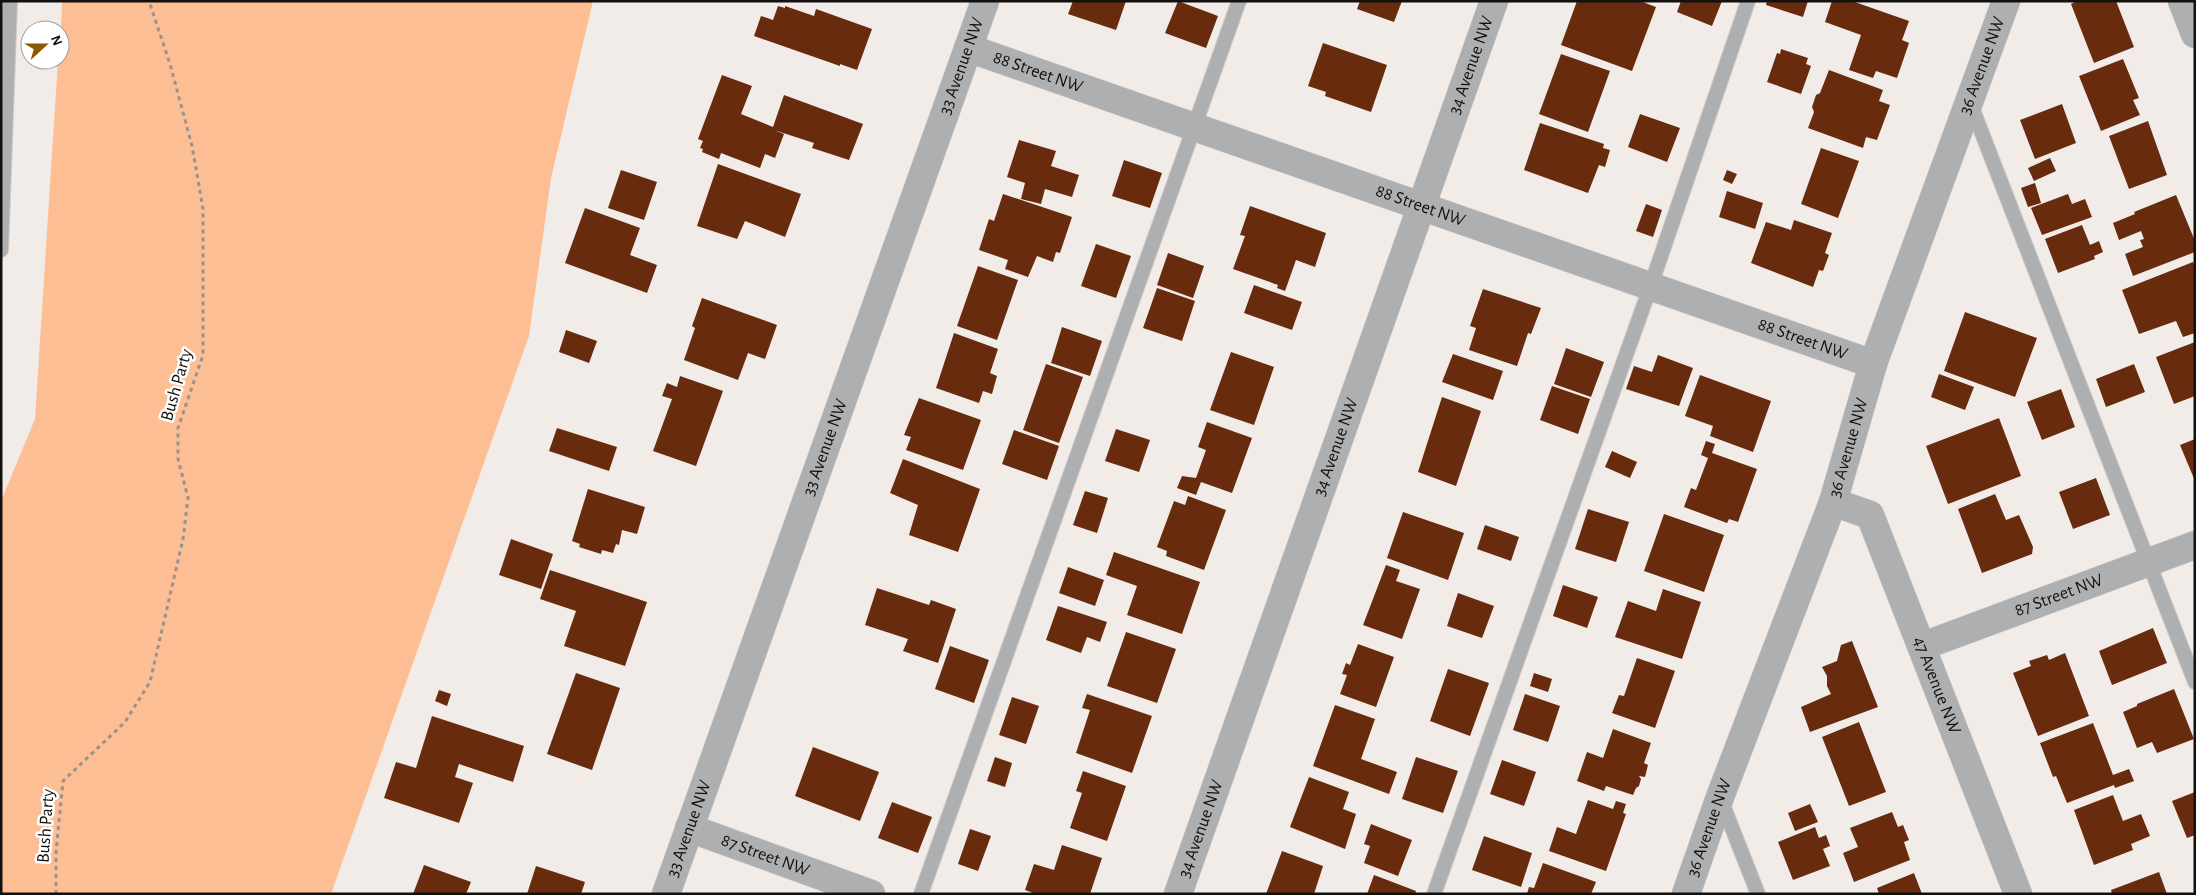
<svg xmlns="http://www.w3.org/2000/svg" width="2196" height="895" viewBox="0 0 2196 895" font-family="'Alegreya Sans',sans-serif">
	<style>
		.green { fill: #fdbe93 }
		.building { fill: #682b0e }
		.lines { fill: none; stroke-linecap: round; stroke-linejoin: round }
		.lane-casing { stroke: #cec9c5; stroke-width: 16 }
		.street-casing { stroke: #cec9c5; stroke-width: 29 }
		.path { stroke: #979390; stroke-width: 3; stroke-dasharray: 4 4; stroke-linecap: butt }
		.lane { stroke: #aeafb1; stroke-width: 14 }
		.street { stroke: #aeafb1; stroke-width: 28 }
		.labels { text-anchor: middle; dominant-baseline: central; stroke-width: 5; stroke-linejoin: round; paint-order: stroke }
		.street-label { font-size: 18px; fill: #131110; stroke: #fff }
	</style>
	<rect width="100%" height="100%" fill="#f2ece8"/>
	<path class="green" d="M62,1H593L551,178L529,336L331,894H1V501L35,419L58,60H60Z"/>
	<g class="building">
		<path d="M1073,1H1126L1116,30L1068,14Z"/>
		<path d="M1178,1L1218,16L1206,48L1165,33Z"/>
		<path d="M1360,1H1402L1394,22L1357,9Z"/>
		<path d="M1577,1H1640L1656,7L1632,71L1561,45Z"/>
		<path d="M1681,1H1722L1712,26L1677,12Z"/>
		<path d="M1767,1H1808L1803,17L1766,5Z"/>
		<path d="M1832,1H1852L1909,21L1902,40L1909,43L1897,78L1876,71L1873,78L1849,70L1861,35L1825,22Z"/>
		<path d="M2077,1H2116L2134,47L2094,63L2071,4Z"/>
		<path d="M778,6L785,8V6L814,16L816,9L872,29L857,70L840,64V66L754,36L761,16L773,20Z"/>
		<path d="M1323,43L1387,65L1371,112L1325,96L1326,92L1308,86Z"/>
		<path d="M1781,49L1808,58L1806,64L1811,66L1801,94L1767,82L1777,53L1780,54Z"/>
		<path d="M1561,54L1610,71L1588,132L1539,114Z"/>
		<path d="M2123,59L2139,98L2133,100L2140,115L2101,131L2079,76Z"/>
		<path d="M1829,70L1883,90L1879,101L1890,105L1877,140L1866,137L1863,148L1808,128L1814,112L1812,107L1816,95L1820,93Z"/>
		<path d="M722,75L752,86L741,114L773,127L784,95L863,124L849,160L812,148L814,143L774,130L784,134L775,158L765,154L760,168L721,153L719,159L702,152L703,149L700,148L703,141L698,139Z"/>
		<path d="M2062,104L2076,143L2035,159L2020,120Z"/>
		<path d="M1640,114L1680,128L1667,162L1628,147Z"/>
		<path d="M2148,121L2167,175L2129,189L2109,136Z"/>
		<path d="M1540,123L1604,144L1603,148L1610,150L1605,167L1599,165L1588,193L1524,170Z"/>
		<path d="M1019,140L1056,151L1051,166L1079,175L1072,197L1045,189L1041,204L1021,199L1025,183L1007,177Z"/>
		<path d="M1821,148L1859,161L1838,218L1801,204Z"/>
		<path d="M2050,158L2056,171L2034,181L2028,168Z"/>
		<path d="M1124,160L1162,173L1150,208L1112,196Z"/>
		<path d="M718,164L801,194L785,237L745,221L737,239L697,226Z"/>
		<path d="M621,170L657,182L644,220L608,208Z"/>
		<path d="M1727,170L1737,174L1732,184L1723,180Z"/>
		<path d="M2035,183L2041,203L2028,207L2021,188Z"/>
		<path d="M1727,191L1763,203L1755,229L1719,217Z"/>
		<path d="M1003,194L1072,217L1060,253L1056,252L1053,262L1037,256L1028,277L1005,269L1008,260L979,250L989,219L994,221Z"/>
		<path d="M2068,194L2072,204L2085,199L2092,217L2042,235L2031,208Z"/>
		<path d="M2176,195L2195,241V252L2133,276L2125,254L2143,247L2140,240L2144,239L2141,231L2119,240L2113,223L2135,214L2134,212Z"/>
		<path d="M1646,204L1662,210L1653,237L1636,231Z"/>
		<path d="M1250,206L1326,233L1315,267L1296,260L1285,291L1277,288L1278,285L1233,269L1245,236L1240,235Z"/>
		<path d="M585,208L640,228L630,255L657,265L647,293L565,263Z"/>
		<path d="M1794,220L1832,233L1825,253L1829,255L1823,271L1819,270L1813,287L1751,263L1766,222L1791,230Z"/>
		<path d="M2082,225L2090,245L2099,241L2103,252L2094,256L2095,259L2058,273L2045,239Z"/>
		<path d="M1096,244L1131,256L1116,298L1081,286Z"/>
		<path d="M1168,253L1204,266L1193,298L1157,285Z"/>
		<path d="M2193,262L2195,267V333L2183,337L2176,321L2139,334L2122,290Z"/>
		<path d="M978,266L1018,280L997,340L957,326Z"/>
		<path d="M1254,285L1302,302L1292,330L1244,313Z"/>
		<path d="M1157,288L1195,301L1182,341L1143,328Z"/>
		<path d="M1483,289L1541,308L1531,334L1528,333L1517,366L1469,350L1476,328L1470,326Z"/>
		<path d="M702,298L777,325L765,359L748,353L738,380L684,360L695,328L692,326Z"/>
		<path d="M1965,312L2037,338L2015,397L1944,371Z"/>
		<path d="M1062,327L1102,341L1090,376L1051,363Z"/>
		<path d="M566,330L597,341L589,363L559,352Z"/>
		<path d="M954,333L998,349L990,373L997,376L992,394L983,391L979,403L936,388Z"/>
		<path d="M2195,342V396L2174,404L2156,357Z"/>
		<path d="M1566,348L1604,362L1591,397L1554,384Z"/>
		<path d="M1231,352L1274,367L1254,425L1210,410Z"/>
		<path d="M1453,354L1503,371L1493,400L1442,382Z"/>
		<path d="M1658,355L1693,368L1679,406L1626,389L1634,366L1652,372Z"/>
		<path d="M1046,364L1083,377L1059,443L1023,430Z"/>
		<path d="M2134,364L2145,392L2106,407L2096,379Z"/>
		<path d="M1939,374L1974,387L1965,410L1931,397Z"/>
		<path d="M1700,375L1771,401L1753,452L1710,436L1713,426L1685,416Z"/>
		<path d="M680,376L723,391L696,466L653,451L672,399L662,396L667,383L677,387Z"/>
		<path d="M1552,386L1590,399L1578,434L1540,420Z"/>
		<path d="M2061,389L2075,427L2042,440L2027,402Z"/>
		<path d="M1442,397L1481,411L1456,486L1418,472Z"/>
		<path d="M919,398L981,420L963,470L906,450L911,437L904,435Z"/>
		<path d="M1999,418L2021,476L1948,504L1926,446Z"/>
		<path d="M1207,422L1252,438L1232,493L1201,482L1196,495L1177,488L1182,476L1196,478L1206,450L1198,447Z"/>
		<path d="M557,428L617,447L609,471L549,451Z"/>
		<path d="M1116,429L1150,440L1139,472L1105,461Z"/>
		<path d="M1014,430L1059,446L1047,480L1002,464Z"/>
		<path d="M2195,439V481L2180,445Z"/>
		<path d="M1706,441L1715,444L1712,453L1757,469L1738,522L1729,519L1727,523L1684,507L1691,488L1696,490L1708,458L1701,455Z"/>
		<path d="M1612,451L1637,462L1630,478L1605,467Z"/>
		<path d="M903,459L980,489L958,552L909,535L918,505L890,493Z"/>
		<path d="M2096,478L2110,515L2073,529L2059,492Z"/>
		<path d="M588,489L645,507L637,534L622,530L619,545L616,544L613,553L602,550L601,554L579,547L580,544L572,541Z"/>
		<path d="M1085,491L1108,498L1097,533L1073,525Z"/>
		<path d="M1995,494L2006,520L2019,515L2033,547L2032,554L1982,573L1958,509Z"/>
		<path d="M1188,496L1226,510L1204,570L1166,556L1167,551L1157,547L1174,501L1185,505Z"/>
		<path d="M1588,509L1629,522L1616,562L1575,549Z"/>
		<path d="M1403,512L1464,533L1448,580L1387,558Z"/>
		<path d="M1664,514L1724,535L1704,592L1644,571Z"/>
		<path d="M1485,525L1519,537L1511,561L1477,549Z"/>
		<path d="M511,539L553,554L541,589L499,575Z"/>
		<path d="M1114,552L1200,582L1182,634L1127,615L1137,586L1106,575Z"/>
		<path d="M1386,565L1400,570L1396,581L1420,589L1402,639L1363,625Z"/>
		<path d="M1068,567L1104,580L1095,606L1059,593Z"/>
		<path d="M550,570L647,602L625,666L564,646L576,611L540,599Z"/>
		<path d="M1563,585L1598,597L1587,628L1553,616Z"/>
		<path d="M877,588L929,605L931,600L956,609L938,663L903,651L908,639L865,625Z"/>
		<path d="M1663,589L1701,602L1682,659L1615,637L1628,601L1656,611Z"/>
		<path d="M1458,593L1494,606L1482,638L1447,626Z"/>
		<path d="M1058,606L1107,622L1100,642L1087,637L1081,653L1046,640Z"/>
		<path d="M2153,628L2167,663L2112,685L2099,651Z"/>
		<path d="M1126,632L1176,649L1157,703L1107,686Z"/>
		<path d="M1852,641L1878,707L1810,732L1801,707L1831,694L1827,686V676L1822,667L1837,661L1841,645Z"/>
		<path d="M1358,644L1394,657L1376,707L1340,694L1347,675L1342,674L1346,663L1350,665Z"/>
		<path d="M950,646L989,660L974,703L935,689Z"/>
		<path d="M2065,653L2089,716L2038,736L2013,673L2031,666L2029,661L2047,655L2049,660Z"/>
		<path d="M1637,658L1675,671L1655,728L1612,713L1619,695L1624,696Z"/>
		<path d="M1448,669L1489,683L1470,736L1430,721Z"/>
		<path d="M576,673L620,688L592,770L547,754Z"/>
		<path d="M1534,673L1552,679L1548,692L1530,686Z"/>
		<path d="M2174,689L2194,739L2157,753L2152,742L2137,748L2123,712L2137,706V704Z"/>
		<path d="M439,690L451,694L447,706L435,701Z"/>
		<path d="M1087,694L1152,716L1132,773L1076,753L1090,710L1082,708Z"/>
		<path d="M1525,694L1560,706L1548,742L1513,730Z"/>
		<path d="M1012,697L1039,706L1026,744L999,735Z"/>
		<path d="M1335,705L1375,719L1361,759L1397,772L1389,794L1313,766Z"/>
		<path d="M432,716L524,746L513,782L459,764L455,777L473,783L459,823L384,798L396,762L416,768Z"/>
		<path d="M1859,722L1886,792L1849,806L1822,737Z"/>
		<path d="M2093,723L2113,775L2129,769L2134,781L2115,788L2114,785L2067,803L2056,776L2053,777L2040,743Z"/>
		<path d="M1613,729L1651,743L1644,763L1648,765L1645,777L1639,776L1641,779L1639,786L1636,788L1633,795L1606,786L1604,791L1577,781L1587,752L1603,758Z"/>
		<path d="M813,747L879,772L860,821L795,796Z"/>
		<path d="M995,757L1012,763L1005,787L987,781Z"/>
		<path d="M1416,757L1458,771L1443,813L1402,799Z"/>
		<path d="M1502,760L1536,772L1524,806L1490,794Z"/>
		<path d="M1083,771L1126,786L1107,841L1070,828L1082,793L1076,791Z"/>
		<path d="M1309,777L1349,792L1343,809L1356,814L1345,849L1290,827Z"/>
		<path d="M2195,792V835L2187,838L2172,801Z"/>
		<path d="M2113,795L2123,821L2141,814L2150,836L2131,844L2133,850L2094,865L2074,810Z"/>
		<path d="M1588,800L1613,809L1616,801L1626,804L1623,813L1626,814L1606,871L1549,851L1557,827L1576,834Z"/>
		<path d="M892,802L932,817L918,853L878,838Z"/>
		<path d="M1810,804L1818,822L1795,831L1788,813Z"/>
		<path d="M1892,812L1898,827L1903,825L1909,840L1904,842L1910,860L1854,882L1843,853L1858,847L1850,828Z"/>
		<path d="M1371,824L1412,840L1398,876L1364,863L1370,846L1364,844Z"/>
		<path d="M1815,827L1819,838L1826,835L1830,846L1823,849L1830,866L1793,880L1778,842Z"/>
		<path d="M970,829L991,836L978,871L958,864Z"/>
		<path d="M1484,836L1532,853L1521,887L1472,870Z"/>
		<path d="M1062,845L1102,858L1090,894H1036L1025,890L1034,864L1054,870Z"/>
		<path d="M1282,851L1323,866L1314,894H1266Z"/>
		<path d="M1543,863L1596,882L1591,894H1527L1529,887L1534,888Z"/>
		<path d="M424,865L471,882L466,894H413Z"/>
		<path d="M536,866L585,882L581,894H527Z"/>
		<path d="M2159,872L2167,894H2112L2111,890Z"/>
		<path d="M1914,873L1922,894H1879L1877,888Z"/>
		<path d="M1374,875L1416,891L1415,894H1367Z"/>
	</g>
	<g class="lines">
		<defs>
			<g id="lane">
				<path d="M1971,105L2195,682"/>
				<path d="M1,250L10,1"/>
				<path d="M1721,800L1758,894"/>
				<path d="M921,894L1239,1"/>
				<path d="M1434,894L1651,285L1748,1"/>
			</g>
			<g id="street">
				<path d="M2182,1L2195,34"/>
				<path id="s1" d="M968,48L1873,364"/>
				<path id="s2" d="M1833,502L1870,515L2018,894"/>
				<path id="s3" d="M1923,646L2195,545"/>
				<path id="s4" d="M689,828L871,894"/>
				<path id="s5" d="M666,894L985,1"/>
				<path id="s6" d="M1178,894L1494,1"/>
				<path id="s7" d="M1686,894L1720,797L1833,502L1873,364L2006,1"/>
			</g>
		</defs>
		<use href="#lane" class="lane-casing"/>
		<use href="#street" class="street-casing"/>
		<path class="path" d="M56,894V852L63,781L125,722L150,682L183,539L188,498L178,459V428L203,355V209L192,146L170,64L149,1"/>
		<use href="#lane" class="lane"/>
		<use href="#street" class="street"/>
	</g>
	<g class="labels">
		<g class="street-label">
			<text stroke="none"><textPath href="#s5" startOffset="879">33 Avenue NW</textPath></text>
			<text stroke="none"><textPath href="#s6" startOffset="879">34 Avenue NW</textPath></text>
			<text stroke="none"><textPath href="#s7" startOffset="880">36 Avenue NW</textPath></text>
			<text stroke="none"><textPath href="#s1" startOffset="74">88 Street NW</textPath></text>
			<text stroke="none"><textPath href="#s1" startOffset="479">88 Street NW</textPath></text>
			<text stroke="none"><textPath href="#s1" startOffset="884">88 Street NW</textPath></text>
			<text transform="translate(177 385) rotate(-74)">Bush Party</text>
			<text stroke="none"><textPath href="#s5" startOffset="474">33 Avenue NW</textPath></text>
			<text stroke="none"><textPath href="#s6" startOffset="474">34 Avenue NW</textPath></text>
			<text stroke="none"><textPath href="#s7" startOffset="475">36 Avenue NW</textPath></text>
			<text stroke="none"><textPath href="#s3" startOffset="145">87 Street NW</textPath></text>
			<text stroke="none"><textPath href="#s2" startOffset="222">47 Avenue NW</textPath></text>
			<text transform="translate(46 826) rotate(-86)">Bush Party</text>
			<text stroke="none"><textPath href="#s5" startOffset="69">33 Avenue NW</textPath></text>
			<text stroke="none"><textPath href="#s6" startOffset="69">34 Avenue NW</textPath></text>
			<text stroke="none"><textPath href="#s7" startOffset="70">36 Avenue NW</textPath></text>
			<text stroke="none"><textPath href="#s4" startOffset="81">87 Street NW</textPath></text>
		</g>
	</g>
	<rect width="2196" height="895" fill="none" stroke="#131110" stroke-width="5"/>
	<g transform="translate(45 45) rotate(69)"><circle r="24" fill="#ffffff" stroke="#a1a09f"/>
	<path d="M0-4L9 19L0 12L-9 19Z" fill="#8c5905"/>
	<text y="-8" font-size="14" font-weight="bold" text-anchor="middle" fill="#131110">N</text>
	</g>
</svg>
